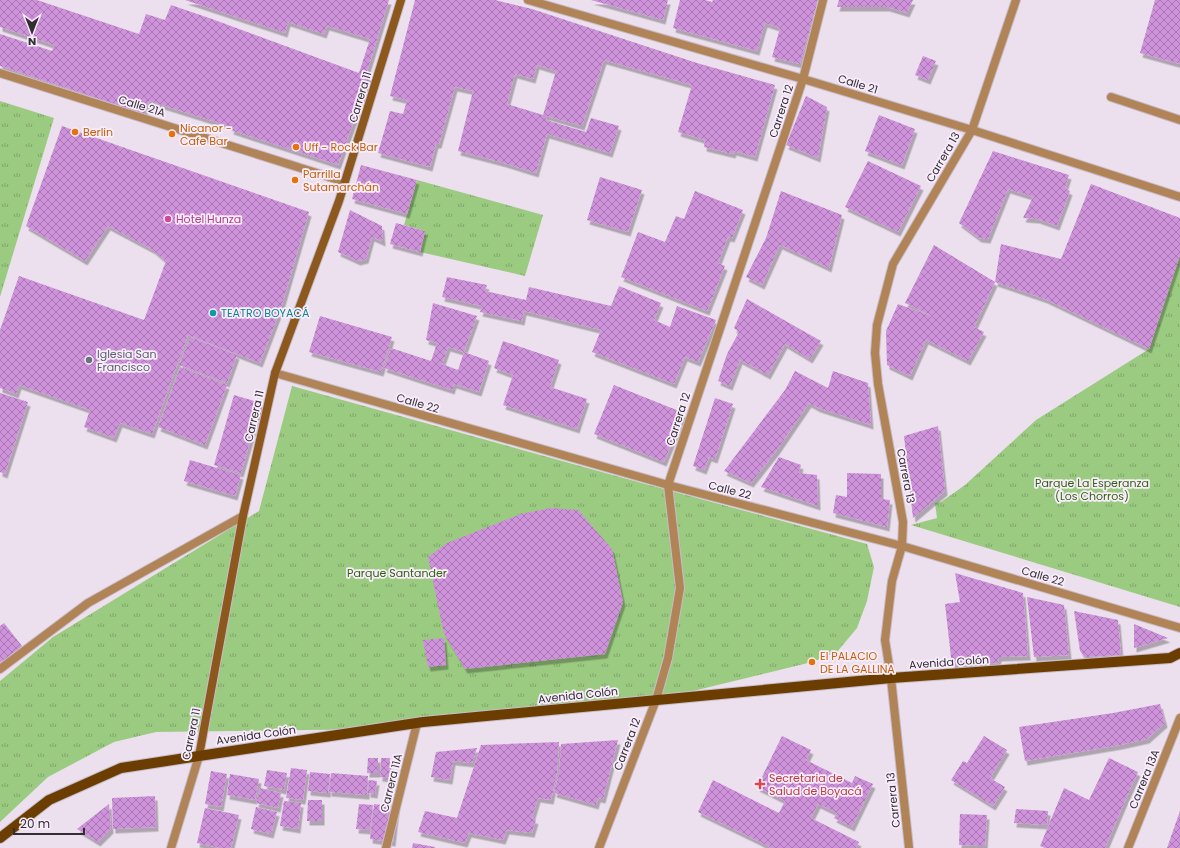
<svg xmlns="http://www.w3.org/2000/svg" width="1180" height="848" viewBox="0 0 1180 848" font-family="Poppins,sans-serif">
	<style>
		.park { fill: url(#park-tufts) }
		.building { fill: url(#building-cross-hatch); fill-rule: evenodd; filter: url(#shadow) }
		.lines { fill: none; stroke-linecap: round; stroke-linejoin: round }
		.lane-casing { stroke: #c7bcc9; stroke-width: 10 }
		.street-casing { stroke: #c7bcc9; stroke-width: 10 }
		.secondary-casing { stroke: #c7bcc9; stroke-width: 10 }
		.primary-casing { stroke: #c7bcc9; stroke-width: 12 }
		.lane { stroke: #b18458; stroke-width: 8 }
		.street { stroke: #b18458; stroke-width: 8 }
		.secondary { stroke: #8c581e; stroke-width: 8 }
		.primary { stroke: #6b3d00; stroke-width: 10 }
		.food-dot { fill: #e8710a; stroke: #f9edfc; stroke-width: 1.5 }
		.hotel-dot { fill: #d1479c; stroke: #f9edfc; stroke-width: 1.5 }
		.culture-dot { fill: #0f9aa8; stroke: #f9edfc; stroke-width: 1.5 }
		.worship-dot { fill: #6b7280; stroke: #f9edfc; stroke-width: 1.5 }
		.health-dot { fill: #e0444e; stroke: #f9edfc; stroke-width: 1.5 }
		.labels { text-anchor: middle; dominant-baseline: central; stroke-width: 3.5; stroke-linejoin: round; paint-order: stroke }
		.street-label { font-size: 11px; fill: #322e33; stroke: #f9edfc }
		.food-label { font-size: 11px; fill: #c56008; stroke: #f9edfc; text-anchor: start }
		.hotel-label { font-size: 11px; fill: #b23c85; stroke: #f9edfc; text-anchor: start }
		.culture-label { font-size: 11px; fill: #0d838f; stroke: #f9edfc; text-anchor: start }
		.worship-label { font-size: 11px; fill: #5b616d; stroke: #f9edfc; text-anchor: start }
		.park-label { font-size: 11px; fill: #33620e; stroke: #f9edfc }
		.health-label { font-size: 11px; fill: #be3a42; stroke: #f9edfc; text-anchor: start }
	</style>
	<defs>
		<pattern id="park-tufts" width="24" height="20" patternUnits="userSpaceOnUse"><rect width="24" height="20" fill="#9bcb81"/><path d="M3 7l-1-3M5 7V3M7 7l1-3M15 17l-1-3M17 17v-4M19 17l1-3" fill="none" stroke="#7fa56a"/></pattern>
		<pattern id="building-cross-hatch" width="8" height="8" patternUnits="userSpaceOnUse"><rect width="8" height="8" fill="#cf93dc"/><path d="M0 0l8 8M0 8l8-8" fill="none" stroke="#a978b3"/></pattern>
		<filter id="shadow"><feDropShadow dx="2.5" dy="4.5" stdDeviation="0" flood-color="#0004"/></filter>
	</defs>
	<rect width="100%" height="100%" fill="#ece0ee"/>
	<g class="park">
		<path d="M0,101L54,118L0,297Z"/>
		<path d="M417,180L543,215L525,276L420,252L425,231L404,225Z"/>
		<path d="M1180,255V607L911,525L937,518L935,503L941,502L965,485L1036,420L1149,349Z"/>
		<path d="M292,386L638,482L867,544L874,567L867,601L857,628L837,652L812,662L656,700L380,729L156,732L114,742L48,777L0,822V681L53,637L259,511Z"/>
	</g>
	<g class="building">
		<path d="M0,0H37L139,34L146,14L165,20L171,5L212,19L359,73L370,39L327,26L324,34L288,22L285,33L185,0H389L366,75L370,77L338,165L231,130L232,127L149,101L144,114L0,66V34L52,51L54,45L0,27Z"/>
		<path d="M415,0H495L532,9L697,63L775,85L755,157L734,151L733,154L704,147L705,140L678,132L692,85L604,60L582,126L547,116L546,120L586,132L591,118L619,126L610,153L547,134L536,173L504,163L458,151L473,91L455,87L439,144H436L430,167L378,153L390,111L403,114L407,100L390,96ZM537,65L556,71L543,115L507,104L515,74L533,79Z"/>
		<path d="M591,0H668L663,20Z"/>
		<path d="M680,0H705L712,2L713,0H818L800,64L772,57L780,28L765,23L757,51L673,28Z"/>
		<path d="M839,0H913L907,13L887,7H837Z"/>
		<path d="M1155,0H1180V64L1140,53Z"/>
		<path d="M923,56L936,61L928,80L915,75Z"/>
		<path d="M806,96L827,107L818,158L786,145Z"/>
		<path d="M879,115L915,129L902,165L865,151Z"/>
		<path d="M62,126L309,212L282,305L260,363L188,335L152,434L120,423L114,438L84,427L90,410L19,385L16,394L0,388V330L19,276L144,320L166,261L153,250L108,226L85,261L26,226Z"/>
		<path d="M993,151L1069,175L1065,188L1070,191L1057,226L1037,219L1023,218L1033,197L1008,189L988,239L979,238L959,223Z"/>
		<path d="M868,161L921,186L898,232L845,207Z"/>
		<path d="M361,165L417,180L407,214L352,199Z"/>
		<path d="M600,177L642,190L628,232L587,220Z"/>
		<path d="M1091,184L1180,218V255L1149,349L1045,299L995,282L974,327L984,332L968,361L926,340L910,376L887,365L886,331L898,304L934,317L905,303L934,245L995,282L1001,244L1061,259Z"/>
		<path d="M695,191L743,210L732,238L728,237L718,263L725,266L707,311L621,277L638,232L665,242L676,216L684,219Z"/>
		<path d="M781,191L842,215L829,268L780,245L762,285L746,277L766,238Z"/>
		<path d="M350,210L382,226L383,242L372,237L366,259L358,261L338,252Z"/>
		<path d="M396,223L425,231L420,252L390,244Z"/>
		<path d="M447,277L487,285L485,291L526,300L529,287L611,306L619,286L661,303L654,320L670,327L677,306L716,320L698,362L685,357L674,384L592,352L601,330L524,311L522,321L480,312L482,306L442,297Z"/>
		<path d="M747,299L821,341L810,359L785,344L768,375L740,360L730,386L718,381L727,354L739,332L734,328Z"/>
		<path d="M433,303L477,316L464,352L489,361L479,392L454,384L452,390L384,368L391,348L431,361L437,343L426,340ZM448,347L464,352L458,370L442,364Z"/>
		<path d="M320,316L392,337L381,372L309,352Z"/>
		<path d="M190,337L237,355L227,383L179,365Z"/>
		<path d="M503,341L559,360L550,387L587,399L577,429L503,405L513,375L494,368Z"/>
		<path d="M180,367L227,385L205,445L158,427Z"/>
		<path d="M795,371L828,388L833,371L868,383L871,425L818,408L809,403L777,450L751,483L724,471L785,390Z"/>
		<path d="M614,385L684,413L664,462L594,434Z"/>
		<path d="M0,393L28,402L5,474L0,472Z"/>
		<path d="M234,395L261,403L241,473L214,465Z"/>
		<path d="M715,398L733,404L715,459L709,457L704,470L693,466Z"/>
		<path d="M938,426L945,491L913,518L904,436Z"/>
		<path d="M779,457L801,465L799,473L817,475L818,506L761,487Z"/>
		<path d="M190,460L241,475L235,496L184,481Z"/>
		<path d="M847,473L881,474V499L890,500L887,527L833,513L836,495L847,497Z"/>
		<path d="M551,508L578,510L612,549L623,602L605,654L465,669L444,634L428,557L447,543L521,514Z"/>
		<path d="M955,573L1023,593L1028,656L999,657L998,663L952,666L945,604L960,602Z"/>
		<path d="M1027,597L1064,605L1069,655L1034,657Z"/>
		<path d="M1074,611L1118,620L1121,655L1085,657L1080,651Z"/>
		<path d="M4,623L22,646L0,663V626Z"/>
		<path d="M1134,624L1168,638L1134,648Z"/>
		<path d="M444,638L446,665L428,667L423,640Z"/>
		<path d="M1160,704L1165,723L1147,739L1120,745L1025,761L1019,727L1113,713Z"/>
		<path d="M782,736L811,750L806,760L852,783L855,776L873,784L852,827L834,818L837,813L818,804L811,818L859,842L856,848H772L698,812L713,780L779,813L785,801L757,787Z"/>
		<path d="M984,736L1007,750L990,778L1005,787L993,806L951,780L963,761L967,763Z"/>
		<path d="M618,740L603,799L598,798L596,805L554,793L559,773L561,744Z"/>
		<path d="M559,742L557,773L551,800L538,798L532,818L536,820L532,833L507,830L503,840L469,833L465,843L418,832L425,811L457,818L481,745Z"/>
		<path d="M477,748L472,763L453,761L450,780L431,777L436,752Z"/>
		<path d="M368,758H378V773H367Z"/>
		<path d="M381,758H390L389,778L380,777Z"/>
		<path d="M1109,758L1138,772L1124,803L1105,848H1046L1040,846L1064,788L1089,800Z"/>
		<path d="M291,768L307,770L303,800L286,798Z"/>
		<path d="M267,770L287,773L284,790L264,786Z"/>
		<path d="M211,771L227,774L221,807L205,804Z"/>
		<path d="M310,772L330,774L328,793L308,791Z"/>
		<path d="M331,773L368,776L367,795L329,792Z"/>
		<path d="M230,774L259,779L255,800L227,795Z"/>
		<path d="M369,780L377,781L375,794L368,793Z"/>
		<path d="M260,788L281,793L278,808L256,803Z"/>
		<path d="M155,796L156,827L113,829L112,798Z"/>
		<path d="M308,800H322V821H307Z"/>
		<path d="M284,801L301,803L298,829L280,826Z"/>
		<path d="M109,804L111,829L98,842L77,829Z"/>
		<path d="M359,804L373,805L370,830L356,829Z"/>
		<path d="M374,804L397,807L393,842L370,839Z"/>
		<path d="M256,807L277,812L271,834L251,829Z"/>
		<path d="M205,808L239,815L231,848H220L197,843Z"/>
		<path d="M1016,809L1048,811L1047,825L1014,823Z"/>
		<path d="M1180,811V848H1167Z"/>
		<path d="M960,814L987,815L985,846L959,845Z"/>
		<path d="M413,843L435,847V848H412Z"/>
	</g>
	<g class="lines">
		<defs>
			<g id="lane">
				<path d="M1111,97L1180,120"/>
				<path d="M972,130L1016,0"/>
			</g>
			<g id="street">
				<path d="M528,0L803,79L972,130L1180,197"/>
				<path d="M0,73L345,182"/>
				<path d="M275,373L668,485L902,546L1180,628"/>
				<path d="M0,669L88,603L243,516"/>
				<path d="M171,848L199,756"/>
				<path d="M386,848L417,723"/>
				<path d="M599,848L656,700L668,658L680,588L668,485L803,79L823,0"/>
				<path d="M909,848L891,678L885,640L892,581L902,546L903,522L878,384L875,353L877,325L893,264L972,130"/>
				<path d="M1128,848L1180,718"/>
			</g>
			<path id="secondary" d="M199,756L243,516L275,373L339,201L401,0"/>
			<path id="primary" d="M0,838L49,800L121,768L199,756L423,722L891,678L1170,658L1180,653"/>
		</defs>
		<use href="#lane" class="lane-casing"/>
		<use href="#street" class="street-casing"/>
		<use href="#secondary" class="secondary-casing"/>
		<use href="#primary" class="primary-casing"/>
		<use href="#lane" class="lane"/>
		<use href="#street" class="street"/>
		<use href="#secondary" class="secondary"/>
		<use href="#primary" class="primary"/>
	</g>
	<g class="food-dot">
		<circle cx="75" cy="132" r="4"/>
		<circle cx="172" cy="134" r="4"/>
		<circle cx="296" cy="147" r="4"/>
		<circle cx="295" cy="180" r="4"/>
		<circle cx="812" cy="662" r="4"/>
	</g>
	<circle class="hotel-dot" cx="168" cy="219" r="4"/>
	<circle class="culture-dot" cx="213" cy="313" r="4"/>
	<circle class="worship-dot" cx="89" cy="360" r="4"/>
	<path class="health-dot" d="M758 778h4v4h4v4h-4v4h-4v-4h-4v-4h4z"/>
	<g class="labels">
		<g class="street-label">
			<text transform="translate(858 84) rotate(17)">Calle 21</text>
			<text transform="translate(360 97) rotate(-73)">Carrera 11</text>
			<text transform="translate(142 106) rotate(17)">Calle 21A</text>
			<text transform="translate(781 111) rotate(-72)">Carrera 12</text>
			<text transform="translate(943 157) rotate(-60)">Carrera 13</text>
			<text transform="translate(418 403) rotate(16)">Calle 22</text>
			<text transform="translate(254 416) rotate(-77)">Carrera 11</text>
			<text transform="translate(678 419) rotate(-72)">Carrera 12</text>
			<text transform="translate(906 476) rotate(79)">Carrera 13</text>
			<text transform="translate(730 490) rotate(14)">Calle 22</text>
			<text transform="translate(1043 576) rotate(16)">Calle 22</text>
			<text transform="translate(949 662) rotate(-4)">Avenida Colón</text>
			<text transform="translate(578 695) rotate(-6)">Avenida Colón</text>
			<text transform="translate(191 734) rotate(-78)">Carrera 11</text>
			<text transform="translate(256 735) rotate(-8)">Avenida Colón</text>
			<text transform="translate(627 744) rotate(-69)">Carrera 12</text>
			<text transform="translate(1144 779) rotate(-68)">Carrera 13A</text>
			<text transform="translate(391 783) rotate(-76)">Carrera 11A</text>
			<text transform="translate(893 800) rotate(-96)">Carrera 13</text>
		</g>
		<g class="food-label">
			<text x="180" y="128">Nicanor -<tspan x="180" dy="13">Cafe Bar</tspan></text>
			<text x="83" y="132">Berlin</text>
			<text x="304" y="147">Uff - Rock Bar</text>
			<text x="303" y="174">Parrilla<tspan x="303" dy="13">Sutamarchán</tspan></text>
			<text x="820" y="656">El PALACIO<tspan x="820" dy="13">DE LA GALLINA</tspan></text>
		</g>
		<g class="hotel-label">
			<text x="176" y="219">Hotel Hunza</text>
		</g>
		<g class="culture-label">
			<text x="221" y="313">TEATRO BOYACÁ</text>
		</g>
		<g class="worship-label">
			<text x="97" y="354">Iglesia San<tspan x="97" dy="13">Francisco</tspan></text>
		</g>
		<g class="park-label">
			<text x="1092" y="483">Parque La Esperanza<tspan x="1092" dy="13">(Los Chorros)</tspan></text>
			<text x="397" y="573">Parque Santander</text>
		</g>
		<g class="health-label">
			<text x="769" y="778">Secretaria de<tspan x="769" dy="13">Salud de Boyacá</tspan></text>
		</g>
	</g>
	<g transform="translate(32 32) rotate(180)" stroke="#f9edfc" stroke-width="3" paint-order="stroke">
	<path d="M0-3L7 15L0 10L-7 15Z" fill="#322e33"/>
	<text y="-6" font-size="11" font-weight="bold" text-anchor="middle" fill="#322e33">N</text>
	</g>
	<path d="M14 828v6h70v-6" fill="none" stroke="#322e33" stroke-width="2"/>
	<text x="20" y="828" font-size="12" fill="#322e33" stroke="#f9edfc" stroke-width="3" paint-order="stroke">20 m</text>
</svg>
